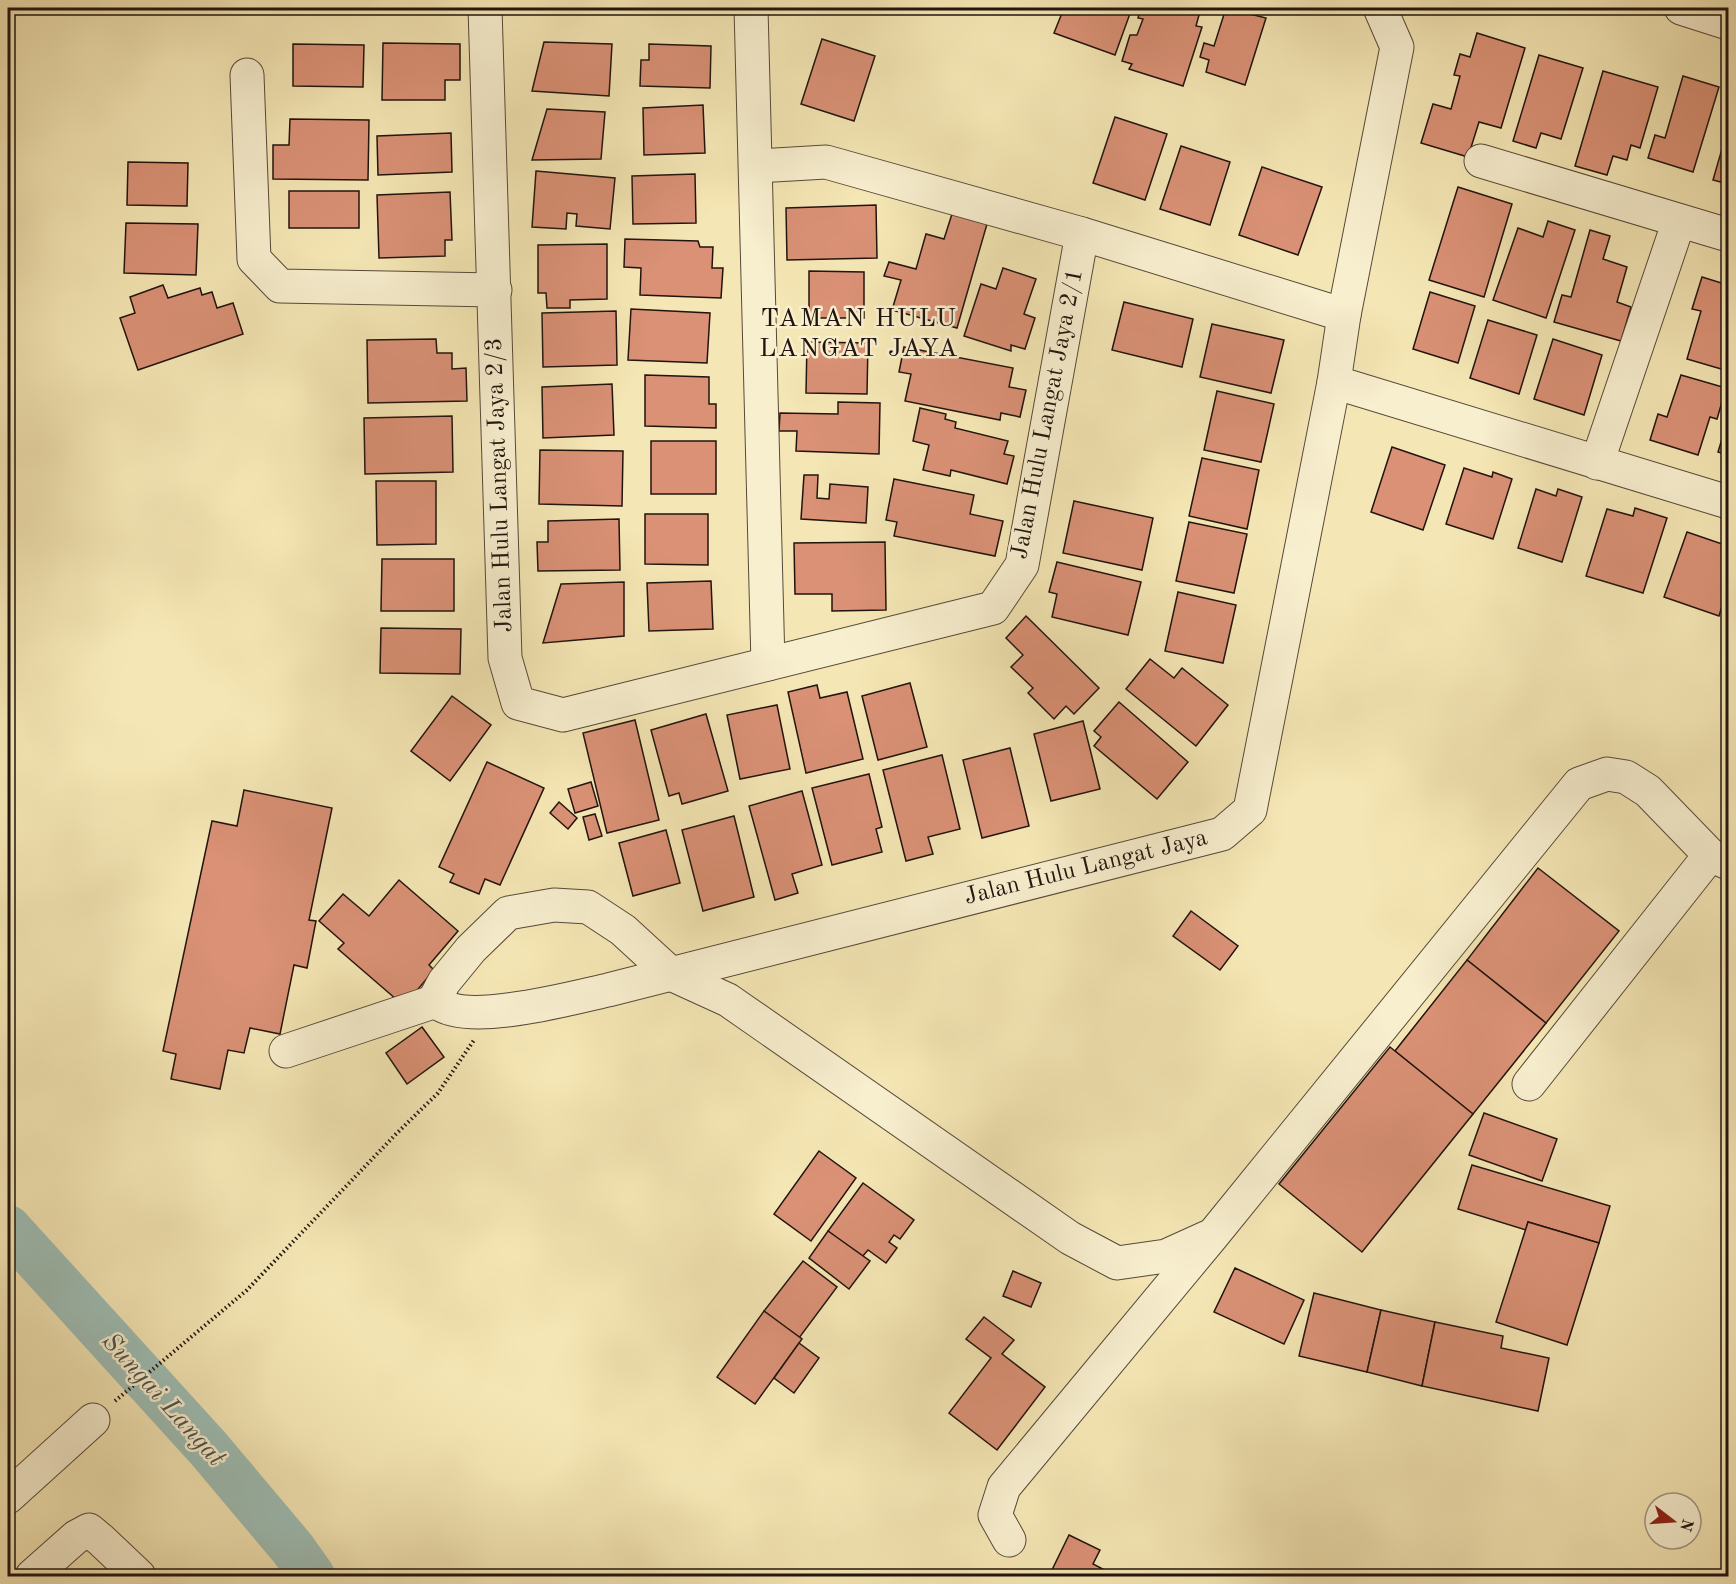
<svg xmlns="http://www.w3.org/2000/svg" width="1736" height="1584" viewBox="0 0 1736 1584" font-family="'Old Standard TT',serif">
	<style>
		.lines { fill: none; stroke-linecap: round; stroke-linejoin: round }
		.river { stroke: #9ebeb5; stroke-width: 46 }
		.building { fill: #da9176; stroke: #21140e; stroke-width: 1.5 }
		.minor-casing { stroke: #564938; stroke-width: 35 }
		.path { stroke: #21140e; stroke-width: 4; stroke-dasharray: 1.5 3; stroke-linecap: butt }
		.minor { stroke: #f8efcf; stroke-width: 33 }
		.labels { text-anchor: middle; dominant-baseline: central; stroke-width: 5; stroke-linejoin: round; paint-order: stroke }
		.street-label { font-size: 24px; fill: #21140e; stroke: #f8efcf }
		.neighbourhood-label { font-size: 26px; letter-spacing: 1.5px; fill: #21140e; stroke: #f8efcf }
		.water-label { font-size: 26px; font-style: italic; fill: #4d5048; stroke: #f8efcf }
	</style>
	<rect width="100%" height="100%" fill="#f5e7b5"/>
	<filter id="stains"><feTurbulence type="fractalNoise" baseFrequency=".00333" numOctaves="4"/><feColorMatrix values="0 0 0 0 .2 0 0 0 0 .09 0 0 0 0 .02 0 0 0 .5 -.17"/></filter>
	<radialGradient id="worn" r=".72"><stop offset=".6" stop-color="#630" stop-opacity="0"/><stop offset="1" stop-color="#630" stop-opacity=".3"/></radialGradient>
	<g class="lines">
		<path class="river" d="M8,1228L208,1448L293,1549L312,1576"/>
	</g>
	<g class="building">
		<path d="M1064,8H1132L1115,55L1054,33Z"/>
		<path d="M1141,8H1201L1196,26L1202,27L1183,86L1129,69L1132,64L1122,61L1130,35H1137L1143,19L1138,18Z"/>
		<path d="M1226,8L1266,18L1245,85L1206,72L1209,60L1200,57L1204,43L1214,46Z"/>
		<path d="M1477,33L1525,48L1501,128L1479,122L1468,157L1421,143L1433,104L1451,109L1460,76L1454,75L1460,54L1470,57Z"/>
		<path d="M822,39L875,56L854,121L801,104Z"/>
		<path d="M544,42L612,44L609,96L532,91Z"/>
		<path d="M383,43L460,44V80H445V100H382Z"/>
		<path d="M293,44L364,45L363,87L293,86Z"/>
		<path d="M649,44L711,46L710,88L640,86L641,60H649Z"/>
		<path d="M1539,55L1583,68L1561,139L1541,133L1536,148L1513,141Z"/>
		<path d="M1603,71L1658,87L1640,148L1631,145L1627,160L1613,156L1607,175L1575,166Z"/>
		<path d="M1683,76L1719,87L1693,172L1648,158L1655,135L1665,138Z"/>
		<path d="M703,105L705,153L644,155L643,108Z"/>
		<path d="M547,109L605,112L601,159L532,160Z"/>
		<path d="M1115,117L1167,134L1145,200L1093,183Z"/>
		<path d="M290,119L369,120L368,180L273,179V145H289Z"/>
		<path d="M1728,128V184L1713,180Z"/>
		<path d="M451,133L452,172L378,175L377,136Z"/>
		<path d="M1181,146L1230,162L1210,225L1160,209Z"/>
		<path d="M128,162L188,163L187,206L127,205Z"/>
		<path d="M1262,167L1322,187L1298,255L1239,235Z"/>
		<path d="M536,171L615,178L610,229L576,226L577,214L567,213L566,229L532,227Z"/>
		<path d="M695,174L696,223L633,224L632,176Z"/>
		<path d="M1458,187L1512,204L1484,297L1429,280Z"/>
		<rect x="289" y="191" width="70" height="37"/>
		<path d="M450,192L452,240H445V256L379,258L377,195Z"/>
		<path d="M876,205L877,258L787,260L786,208Z"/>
		<path d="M952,214L987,224L957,328L892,310L901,280L884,276L889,262L916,269L926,234L944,239Z"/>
		<path d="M1548,221L1575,230L1546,318L1493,300L1518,228L1543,237Z"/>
		<path d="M126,223L198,224L196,275L124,273Z"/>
		<path d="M1590,230L1610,236L1603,259L1627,267L1617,302L1631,307L1621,341L1554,322L1562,295L1571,297Z"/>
		<path d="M625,239L698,241L700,247H713L712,268H723L721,298L640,295L641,268L624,267Z"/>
		<path d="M607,244V299L570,300V308H547L546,293H538V245Z"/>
		<path d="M1003,268L1036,279L1024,314L1035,318L1025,349L1011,345V351L964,336L981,284L996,289Z"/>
		<path d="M809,271L864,272V318H809Z"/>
		<path d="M1702,277L1728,285V371L1687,359L1701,311L1692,309Z"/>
		<path d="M163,285L168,298L200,288L202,295L212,292L217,308L233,303L243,334L138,370L120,318L135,313L130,297Z"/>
		<path d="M1430,292L1475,306L1458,363L1413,349Z"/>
		<path d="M1124,302L1193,319L1182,367L1112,350Z"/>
		<path d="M631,309L710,313L707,363L628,360Z"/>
		<path d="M616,311L617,365L543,367L542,313Z"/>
		<path d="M1488,320L1537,335L1519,394L1470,378Z"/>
		<path d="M1212,324L1284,340L1271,393L1200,377Z"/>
		<path d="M436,339L437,353H452V369L466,368L467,401L368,403L367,340Z"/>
		<path d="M1553,339L1602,355L1584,415L1534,399Z"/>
		<path d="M807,342L868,343L867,394L806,393Z"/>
		<path d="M904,347L1013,368L1009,387L1026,390L1020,417L1001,413L1000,420L905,401L911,374L899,372Z"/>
		<path d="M645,375L709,377V404H716V428L645,426Z"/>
		<path d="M1681,375L1726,388L1717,419L1710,417L1698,455L1650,440L1658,414L1667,417Z"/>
		<path d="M612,384L614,435L543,438L542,387Z"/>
		<path d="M1217,391L1274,404L1261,462L1204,450Z"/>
		<path d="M838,402L880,403L879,454L796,451L797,431H779L780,413L838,414Z"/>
		<path d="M920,408L946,414L945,419L956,422L955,428L1008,441L1004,454L1014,456L1007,484L951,470L950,476L923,470L929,445L913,441Z"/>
		<path d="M452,416L453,472L365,474L364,418Z"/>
		<path d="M1728,419V455L1718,452Z"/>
		<rect x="651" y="441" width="65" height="53"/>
		<path d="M1392,447L1445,465L1423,530L1371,512Z"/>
		<path d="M540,450L623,451L622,506L539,504Z"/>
		<path d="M1202,458L1259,470L1247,529L1189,516Z"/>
		<path d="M1464,468L1492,477L1493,472L1512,479L1493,539L1446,524Z"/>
		<path d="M804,475H818L817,498L829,499L830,484L868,487L866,523L801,519Z"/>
		<path d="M894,479L974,495L970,514L1003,521L995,556L894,536L897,522L886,520Z"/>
		<path d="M376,481H436V544L377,545Z"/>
		<path d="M1536,489L1556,496L1558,489L1582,497L1562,562L1518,548Z"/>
		<path d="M1074,501L1153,518L1142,570L1063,553Z"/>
		<path d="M1635,508L1667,518L1643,593L1586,576L1607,509L1633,516Z"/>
		<path d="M645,514H708V565L645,564Z"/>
		<path d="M619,519L620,570L538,571L537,542H548V521Z"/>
		<path d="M1189,522L1247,534L1234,593L1176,581Z"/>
		<path d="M1687,532L1728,546V586L1719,616L1664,597Z"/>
		<path d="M885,542L886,610L832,611V594H795L794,543Z"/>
		<path d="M382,559H454V611H381Z"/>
		<path d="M1057,562L1141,582L1128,635L1052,617L1057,594L1049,592Z"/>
		<path d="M711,581L713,629L649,631L647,583Z"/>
		<path d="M624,582V636L543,643L561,584Z"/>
		<path d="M1178,592L1236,605L1223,663L1165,651Z"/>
		<path d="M1026,616L1099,688L1074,714L1066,706L1054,719L1028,693L1033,688L1011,667L1023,655L1006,638Z"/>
		<path d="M381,628L461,629L460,674L380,673Z"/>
		<path d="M1150,659L1174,678L1182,668L1228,705L1196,746L1126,689Z"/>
		<path d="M910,683L927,747L878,760L862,696Z"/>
		<path d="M817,685L820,698L847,692L863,759L806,773L788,692Z"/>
		<path d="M452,696L491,725L450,781L411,751Z"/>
		<path d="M1119,702L1188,762L1157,799L1094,746L1101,737L1094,731Z"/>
		<path d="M777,705L790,769L740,779L727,715Z"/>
		<path d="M706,714L728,791L682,804L679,793L669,796L651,730Z"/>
		<path d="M635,720L659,820L607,833L583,733Z"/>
		<path d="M1083,721L1100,789L1051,801L1034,734Z"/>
		<path d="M1010,748L1029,826L982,838L963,760Z"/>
		<path d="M942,755L960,829L928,837L933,854L906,861L883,770Z"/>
		<path d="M487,762L544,788L500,885L485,879L479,894L450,882L454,874L439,867Z"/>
		<path d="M869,774L882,827L876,829L882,852L832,865L812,788Z"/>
		<path d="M591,782L598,806L575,813L568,789Z"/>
		<path d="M244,790L332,808L309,920L316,921L307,968L294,965L280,1034L250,1028L244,1053L228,1050L220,1089L171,1079L176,1054L163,1051L212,821L237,826Z"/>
		<path d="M802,791L822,865L792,874L798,893L775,900L749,806Z"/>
		<path d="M559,802L577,818L568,829L550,813Z"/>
		<path d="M595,814L602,836L589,840L583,817Z"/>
		<path d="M734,816L754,897L703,911L682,830Z"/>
		<path d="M666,830L680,883L633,896L619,843Z"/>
		<path d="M1538,868L1619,931L1546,1023L1467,960Z"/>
		<path d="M399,880L458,931L429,965L434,970L404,1006L338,949L344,943L319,921L343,894L369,916Z"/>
		<path d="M1191,911L1238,946L1220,970L1173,936Z"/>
		<path d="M1467,960L1546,1023L1473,1114L1395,1051Z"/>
		<path d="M422,1027L444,1057L407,1084L386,1053Z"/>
		<path d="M1390,1047L1473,1114L1362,1252L1279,1184Z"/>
		<path d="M1484,1113L1557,1139L1542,1181L1469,1155Z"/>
		<path d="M819,1151L856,1178L811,1241L774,1214Z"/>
		<path d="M1472,1165L1610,1206L1599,1243L1528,1222L1526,1230L1458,1209Z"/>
		<path d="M863,1183L914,1220L900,1239L894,1235L889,1242L897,1248L886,1263L868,1250L862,1257L828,1231Z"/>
		<path d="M1528,1222L1599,1243L1567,1345L1496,1322Z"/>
		<path d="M828,1231L870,1261L849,1289L809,1258Z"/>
		<path d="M803,1261L837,1287L799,1338L764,1311Z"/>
		<path d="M1235,1268L1304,1300L1284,1344L1214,1312Z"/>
		<path d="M1013,1271L1041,1283L1031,1307L1003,1296Z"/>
		<path d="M1314,1293L1381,1310L1367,1372L1299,1356Z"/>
		<path d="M1381,1310L1435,1322L1422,1386L1367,1372Z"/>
		<path d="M764,1311L802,1339L755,1404L717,1377Z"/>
		<path d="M984,1317L1014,1340L1002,1354L1045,1387L997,1450L949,1413L991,1358L966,1339Z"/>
		<path d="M1435,1322L1503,1336L1501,1348L1549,1358L1538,1411L1422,1386Z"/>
		<path d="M799,1343L819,1358L794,1393L774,1378Z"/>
		<path d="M1069,1535L1100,1550L1093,1564L1116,1576H1049Z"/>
	</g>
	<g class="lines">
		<defs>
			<g id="minor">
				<path d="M485,8L505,658L518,703L563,715L993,608L1022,565L1082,234"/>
				<path d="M751,8L768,664"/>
				<path d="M1681,8L1728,23"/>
				<path d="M247,75L254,259L280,286L495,290"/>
				<path d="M1481,161L1728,235"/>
				<path d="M756,166L826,162L1082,234L1344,315"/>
				<path d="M1334,382L1728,502"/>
				<path d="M1597,463L1679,221"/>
				<path d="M436,1001C462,1028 572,998 608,990L1222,834L1250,810L1334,382L1344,315L1397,47L1380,8"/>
				<path d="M436,1001V997L444,982L471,949L508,913L554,905L588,907L623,930L671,974L728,1000L1070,1238L1117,1263L1166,1256L1208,1237"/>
				<path d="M286,1051L436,1001"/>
				<path d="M1529,1084L1710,855"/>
				<path d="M8,1497L93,1420"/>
				<path d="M1009,1540L995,1515L1004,1487L1213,1235L1579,784L1607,774L1626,777L1648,791L1710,855L1728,863"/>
				<path d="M32,1576L76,1537L89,1530L101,1540L139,1576"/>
			</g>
		</defs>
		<use href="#minor" class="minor-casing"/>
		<path class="path" d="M115,1401L247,1290L395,1135L438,1093L474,1040"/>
		<use href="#minor" class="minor"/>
	</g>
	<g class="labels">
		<g class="street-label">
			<text transform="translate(1048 414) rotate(-79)">Jalan Hulu Langat Jaya 2/1</text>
			<text transform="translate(500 485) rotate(-92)">Jalan Hulu Langat Jaya 2/3</text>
			<text transform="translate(1086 868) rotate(-14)">Jalan Hulu Langat Jaya</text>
		</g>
		<g class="neighbourhood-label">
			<text x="859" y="319">TAMAN HULU<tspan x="859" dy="30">LANGAT JAYA</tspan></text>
		</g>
		<g class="water-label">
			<text transform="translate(163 1400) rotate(48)">Sungai Langat</text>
		</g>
	</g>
	<rect width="1736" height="1584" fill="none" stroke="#f5e7b5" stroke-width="30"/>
	<rect x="9" y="9" width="1718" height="1566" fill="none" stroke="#21140e" stroke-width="3"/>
	<rect x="15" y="15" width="1706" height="1554" fill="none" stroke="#21140e" stroke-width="1.5"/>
	<g transform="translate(1673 1521) rotate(107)"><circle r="28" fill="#f8efcf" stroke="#a29782" stroke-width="1.5"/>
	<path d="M0-4.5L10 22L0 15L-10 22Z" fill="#8f2418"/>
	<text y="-9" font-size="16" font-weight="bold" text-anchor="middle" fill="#21140e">N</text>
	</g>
	<rect width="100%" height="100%" filter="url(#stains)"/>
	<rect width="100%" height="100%" fill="url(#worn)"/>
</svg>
